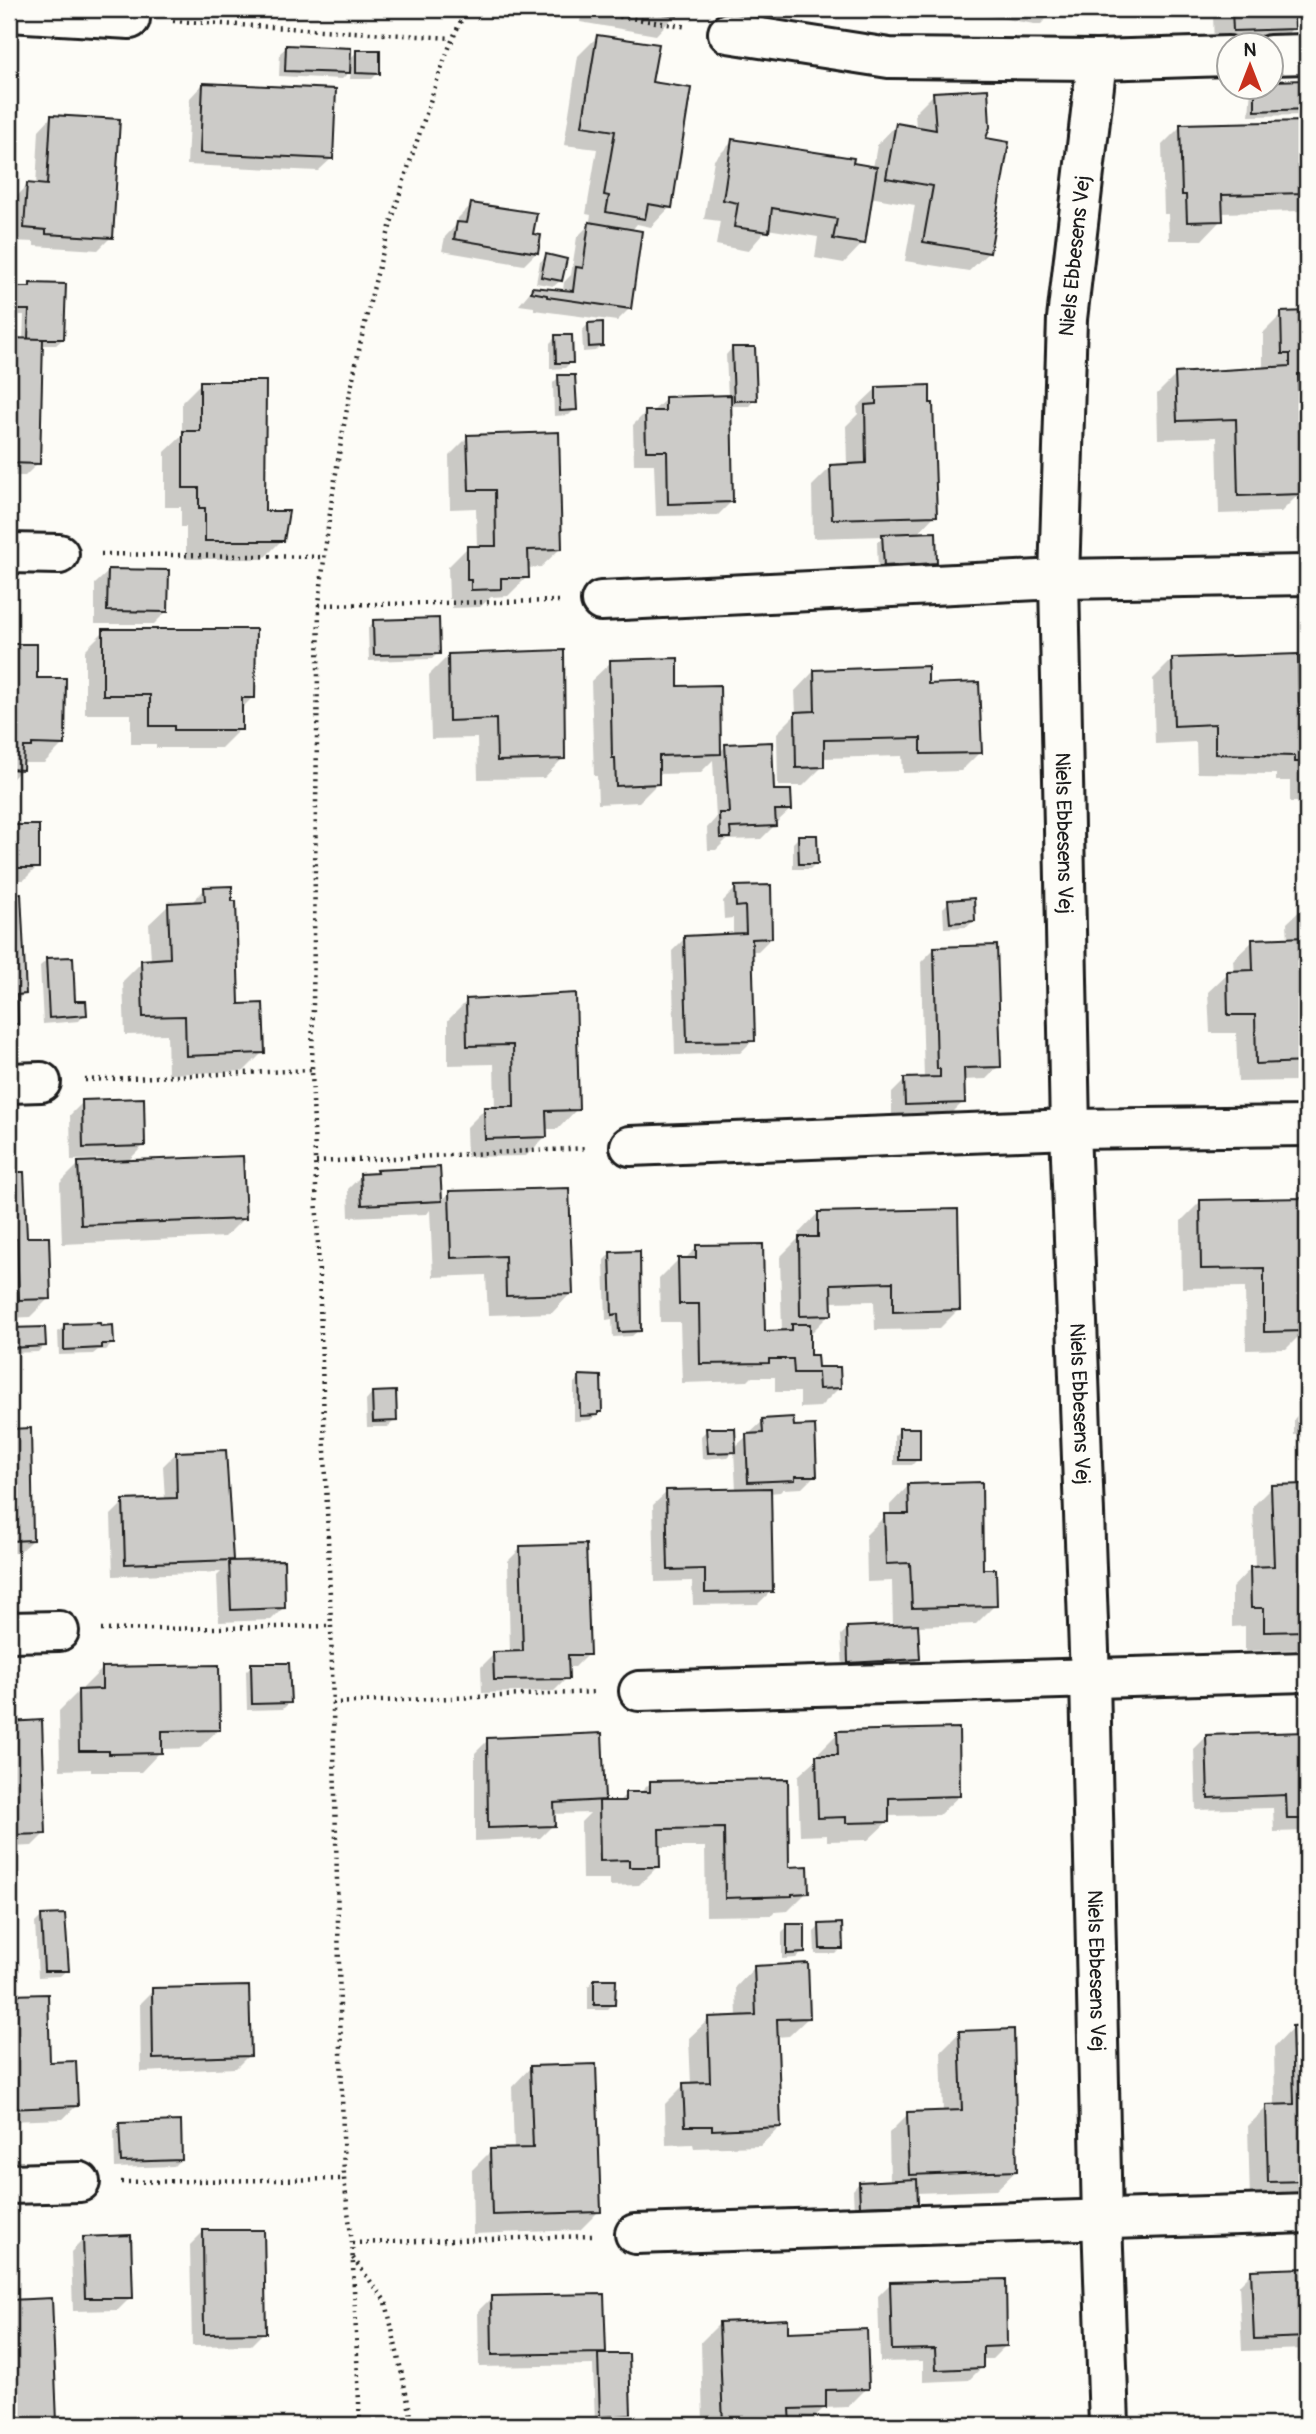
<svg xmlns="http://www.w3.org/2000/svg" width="1316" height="2434" viewBox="0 0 1316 2434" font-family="Pangolin,sans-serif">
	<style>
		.shadow { fill: #0003 }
		.building { fill: #cccbc8; stroke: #1c1c1c; stroke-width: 2 }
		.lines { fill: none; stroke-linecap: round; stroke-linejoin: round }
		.minor-casing { stroke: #1c1c1c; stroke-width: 44 }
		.path { stroke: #1c1c1c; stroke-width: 4.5; stroke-dasharray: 2 5; stroke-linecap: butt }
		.minor { stroke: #fdfcf7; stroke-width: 38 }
		.labels { text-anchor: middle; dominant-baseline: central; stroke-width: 7; stroke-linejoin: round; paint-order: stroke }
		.street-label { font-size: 21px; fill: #1c1c1c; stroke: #fdfcf7 }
	</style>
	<rect width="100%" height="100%" fill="#fdfcf7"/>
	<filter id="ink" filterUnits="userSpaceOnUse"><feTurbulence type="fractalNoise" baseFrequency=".0143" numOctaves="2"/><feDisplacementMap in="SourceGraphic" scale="14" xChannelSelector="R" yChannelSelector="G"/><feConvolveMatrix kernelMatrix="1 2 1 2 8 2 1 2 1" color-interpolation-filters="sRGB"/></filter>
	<g filter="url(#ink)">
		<g class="shadow">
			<path d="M582,9H677L675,15L656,35L580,22Z"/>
			<path d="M978,9H1056L1040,25L977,14Z"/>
			<path d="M1219,9H1307V11L1300,18H1293V28L1274,48L1270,46H1228L1214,49L1213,14Z"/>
			<path d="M597,37L650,83L670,207L651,227L637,224L631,231L630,308L617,321L534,310V307L519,305L533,288L563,291L564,282L571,275L577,237L589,225L591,215L586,214L597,149L564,145L578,56Z"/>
			<path d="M287,47L348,60L357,52L378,73L372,79H350L351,70L342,79L279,76L280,53Z"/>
			<path d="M1307,81V115L1249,116L1251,88H1270V82Z"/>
			<path d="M203,84L332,158L318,171L187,165L190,98Z"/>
			<path d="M934,94L984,139L989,252L969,271L905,261L915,205L870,197L863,243L844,263L815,258L818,237L767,229L748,251L716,245L720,221L704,219L714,160L733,141L873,168L877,145L896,125L916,128L915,113Z"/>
			<path d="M52,116L111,237L98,250L34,246V242L12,241L15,198L28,185L36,186L39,130Z"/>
			<path d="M1307,123V203L1300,211L1221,213V220L1202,240H1169L1168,214H1164L1162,145L1181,126Z"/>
			<path d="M471,205L531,235L537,252L524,265L442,251L445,237L457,224L458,218Z"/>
			<path d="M547,256L561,280L554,286L536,283L540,262Z"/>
			<path d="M30,285L63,339L56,345H41L38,463L25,476H9V340L23,341L24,315H9V291L26,289Z"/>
			<path d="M1307,313V392H1297L1300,493L1281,512L1219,514L1217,437L1158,439L1157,394L1176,375L1263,369V333L1282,314Z"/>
			<path d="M588,324L601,345L595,351L583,352L582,331Z"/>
			<path d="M556,337L571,362L565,368L550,369V343Z"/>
			<path d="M732,348L755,399L749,406H729L731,502L718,515L656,516L654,464H634L633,425L646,412H652L666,399L728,397L726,355Z"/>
			<path d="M559,377L575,409L569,415L554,416L553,383Z"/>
			<path d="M201,383L263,513L282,540L263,559H186V527H181V507H165V452L182,436V402Z"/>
			<path d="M877,388L935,515L916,535L936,563L929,569L878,571L877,542L884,536L813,538L812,486L831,467L847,466L846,426L858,414L857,407Z"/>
			<path d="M468,437L561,548L541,567L527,568V577L508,596L491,597L480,607L452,608V599H449L448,567L467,548H477L476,508L450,509L449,456Z"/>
			<path d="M109,571L167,611L154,624H95V584Z"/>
			<path d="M374,622L438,653L432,659L369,661L368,628Z"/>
			<path d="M104,631L253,697L240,710V729L221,748H156V744H131V714H85V650Z"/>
			<path d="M9,646H35V679L63,744L44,763H22V769L9,782Z"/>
			<path d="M448,656L563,758L544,778L478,779L477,738L431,739L429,675Z"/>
			<path d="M1173,659L1298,704H1307V802H1290V781H1276V774L1197,773L1196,742L1155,744L1153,679Z"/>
			<path d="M611,662L677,688L720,752L726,746L791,809L777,822H774V826L761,839L726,840L716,850H708L707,828L716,818L713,760L700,773L657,774L658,783L639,802L598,804L597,776H594L591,681Z"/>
			<path d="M814,671L927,686L980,752L961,771L903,773L902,756L822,758L823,766L803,786H778L777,733L796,714L795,691Z"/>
			<path d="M9,826H37V867L24,880H9Z"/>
			<path d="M799,837L816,863L810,869H793V843Z"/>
			<path d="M736,888L771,938L758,951H750L753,1040L740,1053L675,1055L672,951L685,938L733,936V918L724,919L723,901Z"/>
			<path d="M205,889L238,1006L263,1052L244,1071L168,1074L167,1034L125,1035L123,981L142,962L151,961L149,924L169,905L190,904Z"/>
			<path d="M9,895H19L24,994L15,1002L16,1023L9,1031Z"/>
			<path d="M949,902L973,921L967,927L944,928L943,908Z"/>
			<path d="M1307,904V1071L1297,1081L1238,1082L1236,1033H1210L1208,992L1228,973H1234L1233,960L1253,941L1288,940L1287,923Z"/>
			<path d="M934,949L999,1066L986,1079L963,1080V1102L950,1115L892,1117V1093L905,1080L924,1079L921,962Z"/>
			<path d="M47,960L73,1003L85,1014L79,1021L43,1024L40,966Z"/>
			<path d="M575,995L577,1109L558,1129H545V1137L526,1156L467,1157L466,1128L485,1109H495L494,1064L448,1065V1020L467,1001Z"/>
			<path d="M83,1102L144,1145L127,1162L244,1218L225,1237L62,1244L60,1183L79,1164L127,1162L126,1159L71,1160L70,1115Z"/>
			<path d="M438,1169L440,1202L450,1193L571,1293L552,1313L488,1315L486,1275L433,1277L430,1210L427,1214L349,1217L348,1189L361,1176L374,1175L377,1172Z"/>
			<path d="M9,1174H23L25,1239L49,1298L30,1317L9,1318Z"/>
			<path d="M1201,1201L1307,1203L1305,1330L1286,1349L1246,1350L1245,1287L1182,1288L1181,1221Z"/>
			<path d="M818,1213L959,1309L939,1329L875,1330L874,1301L830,1302V1314L811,1333H808L809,1357L816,1369L839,1388L820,1407L800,1408V1392H775V1377H752L748,1381L682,1383L680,1322H660L659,1279L678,1260H684L697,1247L764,1333L782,1332L780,1257L799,1238V1233Z"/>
			<path d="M611,1253L639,1330L632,1336L613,1337L612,1319L606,1320L604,1260Z"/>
			<path d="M64,1326L112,1344L106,1350H98L93,1354L59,1355L58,1332Z"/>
			<path d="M11,1330L44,1345L38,1352L9,1353V1332Z"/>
			<path d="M580,1377L600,1412L590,1420L574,1421V1383Z"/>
			<path d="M372,1393L395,1420L388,1427H367L366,1400Z"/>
			<path d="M1307,1412V1434L1294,1435V1419L1300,1413Z"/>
			<path d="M763,1421L792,1428L815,1475L802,1488L783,1489L780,1492L769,1493L771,1591L758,1604L693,1605L692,1581L655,1582L653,1505L667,1492L736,1490L734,1451L728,1457L702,1459L701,1436L707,1430L734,1448Z"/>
			<path d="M9,1430H29L32,1540L18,1553H9Z"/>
			<path d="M900,1430L918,1459L912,1465H894V1436Z"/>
			<path d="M176,1453L231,1559L227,1563L282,1561L284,1607L271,1620L219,1622L217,1576L221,1572L113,1576L111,1515L124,1502L165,1500L163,1466Z"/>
			<path d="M909,1485L982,1571L995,1605L976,1624L917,1626L918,1659L912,1665L843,1668L841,1635L848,1628L893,1627L892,1581L867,1582L866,1535L885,1516H890V1505Z"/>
			<path d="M1307,1486V1649L1245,1651V1626L1232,1627V1588L1251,1568H1255L1253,1506L1272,1487Z"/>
			<path d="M521,1548L588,1654L575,1667H566L567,1678L554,1691L482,1693L481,1667L494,1654L510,1653L508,1561Z"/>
			<path d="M252,1665L289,1703L283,1709L247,1710L246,1671Z"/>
			<path d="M102,1669L219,1729L199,1748L160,1749V1752L141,1772H91V1769L60,1770L59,1711L78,1692L83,1691V1688Z"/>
			<path d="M41,1722L45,1833L32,1846L9,1847V1724Z"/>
			<path d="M838,1733L959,1796L939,1815L887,1816L888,1821L868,1840L827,1841V1835L800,1836L798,1776L819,1757V1752Z"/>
			<path d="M1307,1734V1831L1274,1832L1273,1808L1196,1810L1194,1749L1207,1736Z"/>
			<path d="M488,1740L603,1800L600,1803H617L626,1794H639L650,1783L786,1781L787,1868L807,1892L788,1911L774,1912L771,1915L706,1916L705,1847H658V1866L639,1885L610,1886V1879H582L581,1822L590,1813L552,1814L553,1825L540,1838L475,1841V1753Z"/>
			<path d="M41,1917L67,1970L60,1976L38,1977L35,1923Z"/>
			<path d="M788,1926L803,1952L796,1958L782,1959V1932Z"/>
			<path d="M820,1926L841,1948L835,1954H815L814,1932Z"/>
			<path d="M755,1967L809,2017L789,2036L776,2037L780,2127L760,2146L694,2148L693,2144L666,2145L665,2104L684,2085H691L689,2038L709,2019L737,2018L736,1987Z"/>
			<path d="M594,1980L613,2004L607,2010H588V1987Z"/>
			<path d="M153,1990L249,2055L236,2068L141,2072L140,2003Z"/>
			<path d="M46,1996L48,2063L76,2106L63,2119L9,2121V1997Z"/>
			<path d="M1293,2027H1307V2199L1250,2201L1248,2126L1267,2107L1275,2106L1274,2047Z"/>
			<path d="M960,2032L1016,2171L996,2190L916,2193V2203L910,2210L854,2212L853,2190L859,2183L890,2182L889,2133L908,2114L943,2113L941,2051Z"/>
			<path d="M531,2067L599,2211L580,2230L473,2234L472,2170L491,2151L514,2150L512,2087Z"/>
			<path d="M120,2125L181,2159L174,2166L115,2168L114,2131Z"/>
			<path d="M203,2232L264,2332L251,2345L192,2346L190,2245Z"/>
			<path d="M84,2239L131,2297L118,2310L73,2311L71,2252Z"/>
			<path d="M1307,2270V2349L1242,2351L1239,2285L1252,2272Z"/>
			<path d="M891,2283L1005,2346L992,2359H981L982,2367L969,2380L923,2382V2361L880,2362L878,2296Z"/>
			<path d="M491,2298L604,2352L600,2356L630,2414L623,2421L595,2422L593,2365L479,2367L478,2311Z"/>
			<path d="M51,2300L55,2421L51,2425H9V2302Z"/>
			<path d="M720,2323L787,2334L867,2388L848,2407L824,2408L806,2425H703L701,2342Z"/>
		</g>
		<g class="building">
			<path d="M631,9H678L677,16Z"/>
			<path d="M1232,9H1294L1295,29L1233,31Z"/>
			<path d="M597,35L659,44L652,82L691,88L672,208L648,204L645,219L606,212L609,196L604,195L615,131L582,126Z"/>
			<path d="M286,45L351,48L350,73L285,71Z"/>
			<path d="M356,50H380V74L356,73Z"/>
			<path d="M1307,80V109L1255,111V88H1270V81Z"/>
			<path d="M203,83L336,89L333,159L200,153Z"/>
			<path d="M988,89L990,127L986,138L1009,142L990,253L923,242L933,186L886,178L896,123L936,130L933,92Z"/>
			<path d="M51,115L120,119L113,238L46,234V230L24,228L27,183L47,185Z"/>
			<path d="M1307,121V193L1222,195L1223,221L1187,222L1186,195H1182L1180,124Z"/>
			<path d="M732,139L854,158L853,163L877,167L865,244L833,239L837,219L772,208L769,232L734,227L738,203L723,200Z"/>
			<path d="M471,203L537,213L533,234L541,235L538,253L454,239L457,222L467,223Z"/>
			<path d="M589,222L642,231L631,309L547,297V295L531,292L532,287L573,291L576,267L583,268Z"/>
			<path d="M546,254L567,259L562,281L541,277Z"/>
			<path d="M30,283L66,284L64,339H28L29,310H9L10,287H30Z"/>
			<path d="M1307,311V374H1298L1302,494L1238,496L1236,419L1177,421L1175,373L1290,366V354H1282L1281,312Z"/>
			<path d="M603,322V346L589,347L588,323Z"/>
			<path d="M555,335H572L573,363H556Z"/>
			<path d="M9,338L43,339L40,464L9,463Z"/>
			<path d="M732,347H755L757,400L734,401Z"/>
			<path d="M558,375H575L577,410L560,411Z"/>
			<path d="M200,381H266L265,511H289L284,541H205V508H199V488H183V431H200Z"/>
			<path d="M930,385V403H933L937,516L832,519L830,465L866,463L865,405L876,404V387Z"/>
			<path d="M731,395L733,502L668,504L667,451H646L645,411H665V397Z"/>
			<path d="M559,432L562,549L528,550L529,578H501V589L471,590V580H467V546H496L495,490H469L467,435Z"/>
			<path d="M936,532L937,563L884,566L882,534Z"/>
			<path d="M108,569L169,570L168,612L107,611Z"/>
			<path d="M439,618L440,654L374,655L373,620Z"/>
			<path d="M103,629H256L255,698H242V730H174V726H150V695H103Z"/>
			<path d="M9,644H37V678H66L65,745L32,744V747H24L23,770L9,769Z"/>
			<path d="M564,650L565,759L497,761L496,719L449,721L448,654Z"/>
			<path d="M1298,654L1299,702H1307V762H1295V756L1215,754V724L1174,726L1172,658Z"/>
			<path d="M678,658V686L720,685L721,754L659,756V784L616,786L615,758H612L610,660Z"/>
			<path d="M928,666V684L979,682L982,753L921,754V738L824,740V767L796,768L795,712L815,711L814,670Z"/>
			<path d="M772,742L774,790H791L792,810H775L776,826L730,828L731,838H720L719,813H729L725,744Z"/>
			<rect x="9" y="825" width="30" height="43"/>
			<path d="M798,835H817L818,864H799Z"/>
			<path d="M771,885L772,938L752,939L755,1041L687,1042L684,936L746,933L745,906L736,907L735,886Z"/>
			<path d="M232,886V901H236L239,1004L263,1003L265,1053L186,1056L185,1016L143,1017L141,960L170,958L168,903L205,901L204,887Z"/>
			<path d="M21,893L26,994L17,995L18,1024H9V894Z"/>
			<path d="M974,898L975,921L950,923L948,900Z"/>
			<path d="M1306,902H1307V1062L1256,1064L1255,1015H1228L1227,971L1253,970L1252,939L1306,937Z"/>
			<path d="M997,945L1001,1067L964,1068L965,1103L905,1105L904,1078L940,1077V1069H937L934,947Z"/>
			<path d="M73,957L75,1001H86L87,1015L49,1018L46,958Z"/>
			<path d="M576,993L579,1110L546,1111L547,1137L485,1139L484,1107H514L513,1045L467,1046L466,999Z"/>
			<path d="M144,1098L145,1146L83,1148L82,1100Z"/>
			<path d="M243,1156L246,1219L81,1225L78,1162Z"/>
			<path d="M440,1167L442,1201L362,1205L360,1174L377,1173L376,1170Z"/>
			<path d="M9,1172H24L27,1237H49L51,1299L19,1300L17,1239H9Z"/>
			<path d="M569,1188L573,1294L506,1296L505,1256L451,1258L449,1191Z"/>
			<path d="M1307,1198V1331L1264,1332V1268L1201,1269L1200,1200Z"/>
			<path d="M958,1209L960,1310L893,1312V1282L831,1284L832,1315L800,1316L799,1237H818V1212Z"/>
			<path d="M763,1244L765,1331L792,1330V1324H810V1355H817L818,1367H840L841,1388L819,1389L818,1373H794L793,1359H769V1363L700,1364L699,1304H679L678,1258H696V1245Z"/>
			<path d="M640,1251L641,1331L619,1332L618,1314L612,1315L610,1252Z"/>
			<path d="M100,1323L101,1326L113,1325L114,1344H102V1348L64,1350V1324Z"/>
			<path d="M45,1327L46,1346L11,1348L10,1328Z"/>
			<path d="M579,1375L601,1376L602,1412H598V1415L580,1416Z"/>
			<path d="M396,1391L397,1421L373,1422L372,1392Z"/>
			<path d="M1307,1410V1429H1300L1299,1411Z"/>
			<path d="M793,1417L794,1426L815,1425L817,1476H795V1480L748,1482L746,1434L763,1433L762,1419Z"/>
			<path d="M31,1428L33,1540L9,1541V1429Z"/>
			<path d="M706,1428H735L736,1452L708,1453Z"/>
			<rect x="899" y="1428" width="21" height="32"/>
			<path d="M226,1450L233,1560L125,1564L123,1500L177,1498L176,1452Z"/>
			<path d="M982,1482L983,1569H996L997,1606L912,1608L910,1563L886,1564L884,1514H909L908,1484Z"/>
			<path d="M1307,1484V1631L1264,1632V1608H1251L1250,1567L1274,1566L1271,1485Z"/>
			<path d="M771,1488L773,1592L705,1593V1569L668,1570L666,1490Z"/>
			<path d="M586,1544L590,1655H568L569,1679L494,1680L493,1652L523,1651L520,1546Z"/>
			<path d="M284,1560L285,1608L231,1610L229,1561Z"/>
			<path d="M918,1624L920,1659L848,1663L847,1627Z"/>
			<path d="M251,1663H289L291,1703L252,1704Z"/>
			<path d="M219,1665L220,1730L162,1731V1753L109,1754V1751H79L78,1690L102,1689V1667Z"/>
			<path d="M42,1720L46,1834L9,1835V1722Z"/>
			<path d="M959,1728L960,1796L889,1798V1822L846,1823V1817L818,1818L816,1755H838L837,1731Z"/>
			<path d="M1307,1732V1819H1287L1286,1795L1208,1798L1206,1735Z"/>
			<path d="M602,1733L605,1800L554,1803L555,1826L488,1828L487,1738Z"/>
			<path d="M788,1779L789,1867L808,1866L809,1893L792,1894V1896L725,1898L724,1828L659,1829L660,1867H629V1860L600,1861L599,1801H625V1792H650V1781Z"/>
			<path d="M65,1914L69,1971H44L41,1915Z"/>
			<path d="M842,1923L843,1949H820L819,1924Z"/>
			<path d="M787,1924H805V1953L787,1954Z"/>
			<path d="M808,1963L810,2018L777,2019L781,2127L712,2130V2126H685L683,2083L710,2082L708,2017L756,2015L754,1966Z"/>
			<path d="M594,1979H616L615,2005H594Z"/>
			<path d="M249,1986L251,2056L153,2059L152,1988Z"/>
			<path d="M48,1994L50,2062L76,2061L78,2106L9,2109V1995Z"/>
			<path d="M1307,2025V2181L1268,2182L1266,2105L1294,2104L1292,2026Z"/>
			<path d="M1014,2029L1017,2171L909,2175L907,2112L962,2110L959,2031Z"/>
			<path d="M596,2064L601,2212L492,2215L490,2149L533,2148L530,2066Z"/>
			<path d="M181,2121L182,2160L121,2162L119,2123Z"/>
			<path d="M917,2179L918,2204L860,2206L859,2182Z"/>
			<path d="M203,2230H264L266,2333L204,2334Z"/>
			<path d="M131,2235L133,2298H85L83,2237Z"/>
			<path d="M1307,2268V2337L1254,2339L1251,2270Z"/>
			<path d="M1006,2279L1007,2346L983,2347V2368L936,2370L935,2349L892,2350L890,2282Z"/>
			<path d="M604,2294L606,2353L492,2355L491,2296Z"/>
			<path d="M52,2298L57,2422L9,2423V2300Z"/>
			<path d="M788,2319V2332L867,2329L869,2389L826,2390V2408L790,2409L791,2425H723L719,2322Z"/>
			<path d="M598,2354H629L631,2415L600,2417Z"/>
		</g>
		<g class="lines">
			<defs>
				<g id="minor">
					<path d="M9,12L130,19"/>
					<path d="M728,33L889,58L1097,60L1228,56"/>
					<path d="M1270,55L1307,54"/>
					<path id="s1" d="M1097,60L1067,319L1059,579L1070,1129L1090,1678L1102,2220L1109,2425"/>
					<path d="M9,553L59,554"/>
					<path d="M601,601L1059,579L1307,575"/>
					<path d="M9,1083L41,1082"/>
					<path d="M630,1146L1070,1129L1307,1126"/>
					<path d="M9,1632L59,1631"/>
					<path d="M639,1691L1307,1672"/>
					<path d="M9,2184L80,2182"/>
					<path d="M635,2234L1307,2213"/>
				</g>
			</defs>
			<use href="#minor" class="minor-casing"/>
			<g class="path">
				<path d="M571,9L688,27"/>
				<path d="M173,21L452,38"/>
				<path d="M101,554L324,557"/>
				<path d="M319,605L559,601"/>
				<path d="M85,1080L312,1070"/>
				<path d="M316,1162L588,1148"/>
				<path d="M101,1630L331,1626"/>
				<path d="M332,1703L597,1692"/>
				<path d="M121,2182L344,2179"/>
				<path d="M352,2243L592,2236"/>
				<path d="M353,2258L386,2302L413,2425"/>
				<path d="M360,2425L352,2243L344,2179L331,1626L312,1070L319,605C335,446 366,289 418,138C433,94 445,50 467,9"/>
			</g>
			<use href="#minor" class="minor"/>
		</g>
	</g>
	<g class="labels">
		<g class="street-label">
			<text transform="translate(1075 256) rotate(-84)">Niels Ebbesens Vej</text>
			<text stroke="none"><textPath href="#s1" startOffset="775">Niels Ebbesens Vej</textPath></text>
			<text stroke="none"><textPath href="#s1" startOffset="1346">Niels Ebbesens Vej</textPath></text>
			<text stroke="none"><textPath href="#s1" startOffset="1913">Niels Ebbesens Vej</textPath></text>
		</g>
	</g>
	<rect width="1316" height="2434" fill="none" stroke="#fdfcf7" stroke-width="35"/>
	<rect x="18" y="18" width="1281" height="2399" fill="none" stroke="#1c1c1c" stroke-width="2.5" filter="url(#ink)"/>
	<g transform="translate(1250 66)"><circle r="33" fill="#fdfcf7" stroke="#a3a29f" stroke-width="2"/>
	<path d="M0-5L12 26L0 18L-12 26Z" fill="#c8321e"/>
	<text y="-10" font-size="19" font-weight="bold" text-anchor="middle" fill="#1c1c1c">N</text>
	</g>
</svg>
